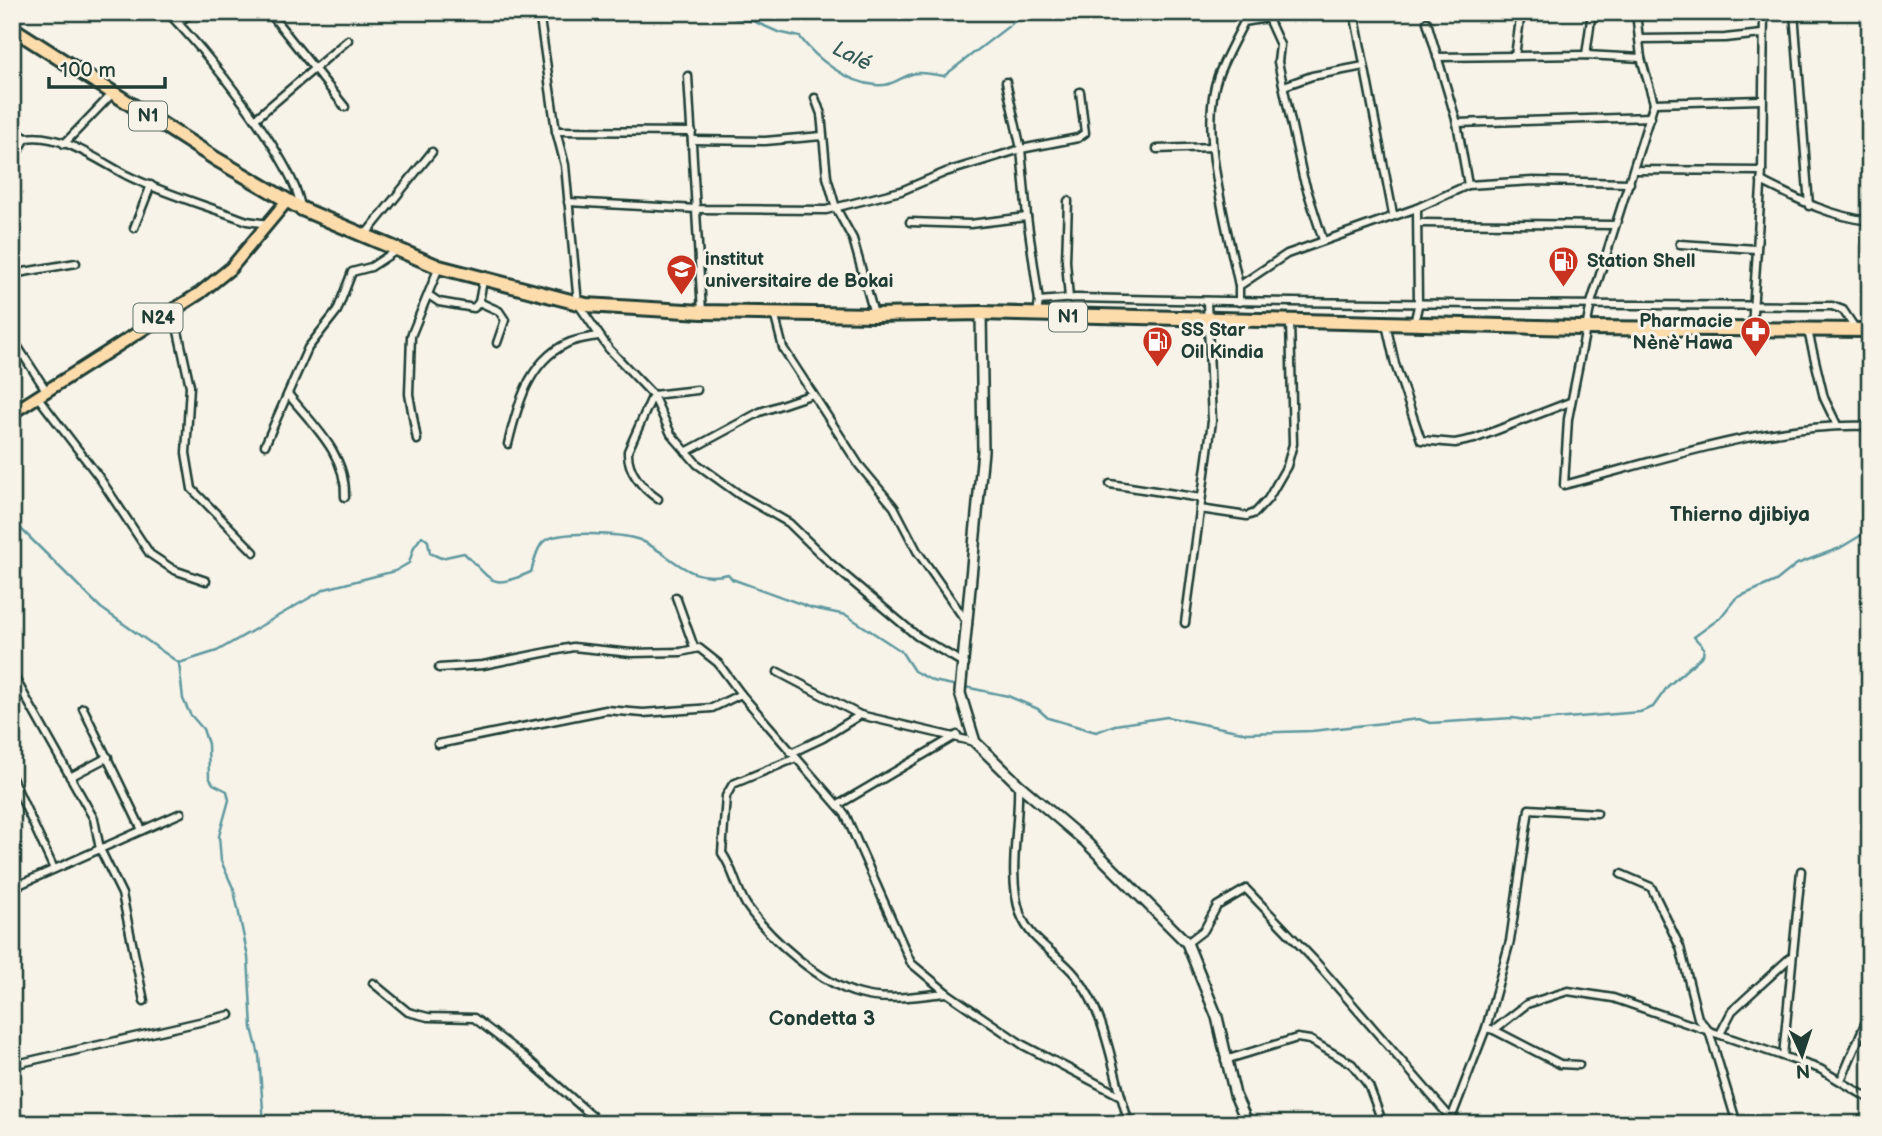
<svg xmlns="http://www.w3.org/2000/svg" width="1882" height="1136" viewBox="0 0 1882 1136" font-family="'Balsamiq Sans',sans-serif">
	<style>
		.lines { fill: none; stroke-linecap: round; stroke-linejoin: round }
		.stream { stroke: #5e989f; stroke-width: 2.5 }
		.street-casing { stroke: #1f3d34; stroke-width: 11 }
		.secondary-casing { stroke: #1f3d34; stroke-width: 14 }
		.primary-casing { stroke: #1f3d34; stroke-width: 16 }
		.highway-casing { stroke: #1f3d34; stroke-width: 18 }
		.street { stroke: #f7f3e8; stroke-width: 6 }
		.secondary { stroke: #f7f3e8; stroke-width: 9 }
		.primary { stroke: #fddcac; stroke-width: 10 }
		.highway { stroke: #fddcac; stroke-width: 12 }
		.labels { text-anchor: middle; dominant-baseline: central; stroke-width: 6; stroke-linejoin: round; paint-order: stroke }
		.shield { fill: #f7f3e8; stroke: #60746a; stroke-width: 2 }
		.shield-label { font-size: 18px; font-weight: bold; fill: #1f3d34 }
		.poi-label { font-size: 19px; font-weight: bold; fill: #1f3d34; stroke: #f7f3e8; text-anchor: start }
		.water-label { font-size: 21px; font-style: italic; fill: #345b58; stroke: #f7f3e8 }
		.neighbourhood-label { font-size: 21px; font-weight: bold; fill: #1f3d34; stroke: #f7f3e8 }
	</style>
	<rect width="100%" height="100%" fill="#f7f3e8"/>
	<filter id="ink" filterUnits="userSpaceOnUse"><feTurbulence type="fractalNoise" baseFrequency=".0143" numOctaves="2"/><feDisplacementMap in="SourceGraphic" scale="14" xChannelSelector="R" yChannelSelector="G"/><feConvolveMatrix kernelMatrix="1 2 1 2 8 2 1 2 1" color-interpolation-filters="sRGB"/></filter>
	<g filter="url(#ink)">
		<g class="lines">
			<g class="stream">
				<path d="M694,12L753,21L778,32L800,37C816,59 848,83 876,85C891,87 899,78 912,74C920,71 935,75 944,76L1027,12"/>
				<path d="M12,520L101,608L179,663L183,699L190,714L203,729L208,744L209,777L213,784L227,791L229,800L219,836L221,861L234,890L248,957L252,1028L259,1055L264,1124"/>
				<path d="M179,663L217,651L325,589L395,571L409,563L414,547L422,536L428,541L430,553L441,558L464,553C494,582 490,590 531,572C534,563 536,549 543,542C557,530 622,533 640,540C674,555 686,584 728,574L732,579L812,608L846,615L901,651L914,671L933,681L958,686"/>
				<path d="M965,687L1008,696L1038,709L1048,718L1096,732L1115,725L1167,717L1247,733L1312,731L1419,719L1430,723L1513,718L1530,721L1640,712L1653,707L1668,686L1703,655L1704,648L1694,637L1720,618L1736,598L1776,581L1797,564L1840,548L1870,530"/>
			</g>
			<defs>
				<g id="street">
					<path d="M167,12C203,47 295,161 301,208"/>
					<path d="M269,12L345,107"/>
					<path d="M539,12L556,131L565,165L578,304L609,349L653,395L628,451C627,471 642,488 658,499"/>
					<path d="M1265,12L1280,45L1278,62L1303,177L1323,240"/>
					<path d="M1354,12L1393,214"/>
					<path d="M1636,12L1641,58L1654,103L1591,303L1568,419L1564,485C1661,460 1770,422 1870,426"/>
					<path d="M1794,12L1809,206"/>
					<path d="M1427,22L1457,123L1468,185"/>
					<path d="M178,23L192,12"/>
					<path d="M1639,39L1725,38L1762,34"/>
					<path d="M1586,55L1592,12"/>
					<path d="M1515,56L1521,12"/>
					<path d="M1437,57L1586,55L1641,58"/>
					<path d="M688,76L702,312"/>
					<path d="M1006,82L1021,149L1027,217L1039,301L1037,314"/>
					<path d="M1284,86L1312,76L1364,66"/>
					<path d="M815,98L821,114L827,177L836,208L853,239L874,314"/>
					<path d="M1654,103L1761,100"/>
					<path d="M255,119L348,40"/>
					<path d="M1457,123L1651,117"/>
					<path d="M12,129L26,138"/>
					<path d="M556,131L692,132"/>
					<path d="M1866,134L1870,202"/>
					<path d="M692,140L765,141L822,136"/>
					<path d="M64,144L112,94"/>
					<path d="M1157,149L1212,147"/>
					<path d="M12,162L26,138C59,132 98,160 126,175C164,194 208,206 247,221L268,224"/>
					<path d="M1634,170L1762,171"/>
					<path d="M1761,181C1797,199 1829,216 1870,221"/>
					<path d="M1068,201L1066,261L1069,299"/>
					<path d="M568,202L697,209L826,210L901,191L946,172L1021,149L1078,138L1085,133L1080,92"/>
					<path d="M910,222L970,224L1027,217"/>
					<path d="M1419,223L1614,225"/>
					<path d="M134,228L151,185"/>
					<path d="M365,235L432,152"/>
					<path d="M1680,244L1756,249"/>
					<path d="M12,274L76,263"/>
					<path d="M1239,286C1228,230 1198,130 1218,76C1225,58 1235,40 1244,22L1267,18"/>
					<path d="M430,296L439,302L474,308L479,302L483,281"/>
					<path d="M1039,301L1076,298C1328,304 1580,305 1832,306L1843,310L1855,328"/>
					<path d="M479,302L499,311L505,320L497,343"/>
					<path d="M1239,302V286L1287,254L1417,208L1468,185L1533,181L1630,183"/>
					<path d="M169,311L176,322L190,386L186,453L192,489L254,552"/>
					<path d="M774,313L783,348L859,465L894,507L917,551L968,624"/>
					<path d="M1386,324L1395,364L1421,440L1455,443L1474,439L1570,402"/>
					<path d="M1414,324L1418,306L1417,208"/>
					<path d="M1752,328L1762,171L1764,12"/>
					<path d="M1808,331L1824,398L1837,425"/>
					<path d="M12,338L46,390"/>
					<path d="M697,390L653,395L671,434L697,464L740,495L789,523L830,563L917,636L965,664"/>
					<path d="M288,394C313,425 347,455 345,497"/>
					<path d="M37,396L99,477L150,554L174,570L206,581"/>
					<path d="M417,440L409,394L411,336L439,267"/>
					<path d="M508,444C517,407 528,362 566,344C575,339 587,338 598,336"/>
					<path d="M265,445L308,348L337,311L352,272L371,267L397,250"/>
					<path d="M686,452L760,412L813,394"/>
					<path d="M1110,484L1201,498"/>
					<path d="M1200,509L1247,516L1255,513L1268,499L1287,466L1293,444L1290,320"/>
					<path d="M676,597L694,647"/>
					<path d="M1185,623L1212,421L1207,301"/>
					<path d="M439,668L483,665L573,647L631,653L681,652L699,648L718,663L741,694L845,814L911,963L947,993L1023,1045L1121,1096L1129,1124"/>
					<path d="M778,672L860,715"/>
					<path d="M12,673L94,819L100,849L122,894L144,1001"/>
					<path d="M83,708L142,830"/>
					<path d="M438,744L606,710L643,713L712,708L741,694"/>
					<path d="M791,753L823,738L860,715L975,742"/>
					<path d="M796,758L733,784L726,796L722,853C734,870 736,889 747,906C770,939 821,984 860,994C887,1002 920,995 947,993"/>
					<path d="M70,777L108,757"/>
					<path d="M12,778L54,869"/>
					<path d="M1018,784C1020,825 1007,873 1020,913C1031,943 1057,952 1076,976C1103,1010 1110,1055 1121,1096"/>
					<path d="M838,805L957,735"/>
					<path d="M1621,874L1651,887L1680,947L1698,1018L1709,1031L1737,1124"/>
					<path d="M12,888L181,813"/>
					<path d="M1187,943L1204,930L1217,906L1246,889L1314,960L1456,1124"/>
					<path d="M373,983L408,1012L428,1017L474,1018L525,1057L592,1116L596,1124"/>
					<path d="M1486,1028L1494,1030L1527,1004L1568,991L1613,998L1820,1069L1870,1099"/>
					<path d="M1494,1030L1560,1064L1579,1065"/>
					<path d="M1720,1034L1732,1011L1792,956"/>
					<path d="M1783,1056L1801,871"/>
					<path d="M1225,1060L1297,1038L1310,1040L1352,1064L1369,1086L1383,1124"/>
					<path d="M12,1065L230,1015"/>
					<path d="M1841,1080L1870,1012"/>
					<path d="M1449,1124L1486,1028L1510,941L1529,809L1597,813"/>
				</g>
				<path id="secondary" d="M981,313L983,451L960,693L975,742L1018,784L1086,842L1187,943L1217,1017L1235,1095L1248,1124"/>
				<path id="primary" d="M12,413L200,293L231,268L286,202"/>
				<path id="highway" d="M12,28L216,159L302,209L439,267L586,305L702,312L874,315L981,313L1580,328L1870,330"/>
			</defs>
			<use href="#street" class="street-casing"/>
			<use href="#secondary" class="secondary-casing"/>
			<use href="#primary" class="primary-casing"/>
			<use href="#highway" class="highway-casing"/>
			<use href="#street" class="street"/>
			<use href="#secondary" class="secondary"/>
			<use href="#primary" class="primary"/>
			<use href="#highway" class="highway"/>
		</g>
	</g>
	<defs>
		<symbol id="fuel-pin" viewBox="-11 -11 22 30"><path d="M0 17L-7.5 6A9.5 9.5 0 1 1 7.5 6Z" fill="#c8321e" stroke="#f7f3e8"/><path d="M-5.5-6h7V0h2V4h1.3V-2.5L3-4.5l.8-.8L6-3V5H2.5V1h-1V6h-7ZM-4.2-4.7v3.2H.2V-4.7Z" fill="#fff"/></symbol>
		<symbol id="university-pin" viewBox="-11 -11 22 30"><path d="M0 17L-7.5 6A9.5 9.5 0 1 1 7.5 6Z" fill="#c8321e" stroke="#f7f3e8"/><path d="M0-5L7-2L0 1L-7-2ZM-4 1L0 2.5L4 1V4Q0 6-4 4Z" fill="#fff"/></symbol>
		<symbol id="pharmacy-pin" viewBox="-11 -11 22 30"><path d="M0 17L-7.5 6A9.5 9.5 0 1 1 7.5 6Z" fill="#c8321e" stroke="#f7f3e8"/><path d="M-2-6h4v4h4v4h-4v4h-4v-4h-4v-4h4Z" fill="#fff"/></symbol>
	</defs>
	<g fill-rule="evenodd">
		<use href="#fuel-pin" x="1546" y="244" width="35" height="47"/>
		<use href="#university-pin" x="664" y="252" width="35" height="47"/>
		<use href="#pharmacy-pin" x="1738" y="314" width="35" height="47"/>
		<use href="#fuel-pin" x="1140" y="324" width="35" height="47"/>
	</g>
	<g class="labels">
		<g class="shield">
			<rect x="129" y="101.5" width="38" height="29" rx="5"/>
			<rect x="1049" y="302.5" width="38" height="29" rx="5"/>
			<rect x="133.5" y="303.5" width="49" height="29" rx="5"/>
		</g>
		<g class="shield-label">
			<text x="148" y="116">N1</text>
			<text x="1068" y="317">N1</text>
			<text x="158" y="318">N24</text>
		</g>
		<g class="poi-label">
			<text x="705" y="259">institut<tspan x="705" dy="22">universitaire de Bokai</tspan></text>
			<text x="1587" y="261">Station Shell</text>
			<text x="1733" y="321" text-anchor="end">Pharmacie<tspan x="1733" dy="22">Nènè Hawa</tspan></text>
			<text x="1181" y="330">SS Star<tspan x="1181" dy="22">Oil Kindia</tspan></text>
		</g>
		<g class="water-label">
			<text transform="translate(852 56) rotate(27)">Lalé</text>
		</g>
		<g class="neighbourhood-label">
			<text x="1740" y="514">Thierno djibiya</text>
			<text x="822" y="1018">Сondetta 3</text>
		</g>
	</g>
	<rect width="1882" height="1136" fill="none" stroke="#f7f3e8" stroke-width="42"/>
	<rect x="21" y="21" width="1840" height="1094" fill="none" stroke="#1f3d34" stroke-width="2.5" filter="url(#ink)"/>
	<g transform="translate(1802 1055) rotate(177)" stroke="#f7f3e8" stroke-width="5" paint-order="stroke">
	<path d="M0-5L12 26L0 18L-12 26Z" fill="#1f3d34"/>
	<text y="-10" font-size="19" font-weight="bold" text-anchor="middle" fill="#1f3d34">N</text>
	</g>
	<path d="M49 77v10h116v-10" fill="none" stroke="#1f3d34" stroke-width="3.5"/>
	<text x="60" y="77" font-size="21" fill="#1f3d34" stroke="#f7f3e8" stroke-width="5" paint-order="stroke">100 m</text>
</svg>
